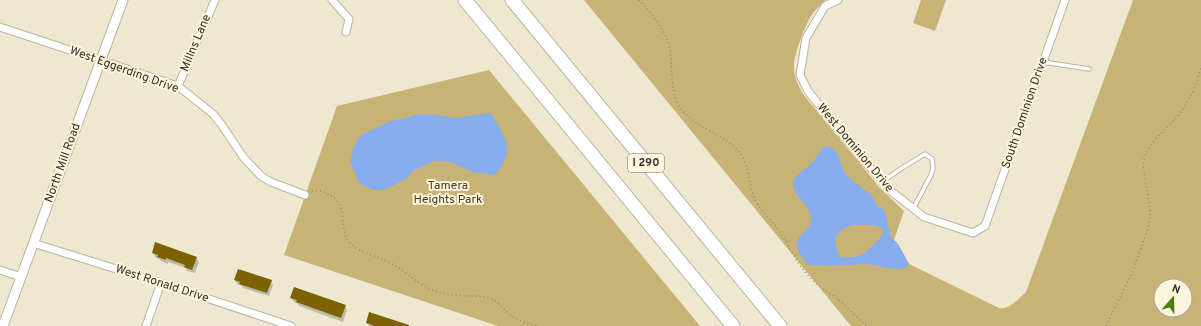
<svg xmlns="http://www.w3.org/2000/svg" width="1201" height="326" viewBox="0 0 1201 326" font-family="Overpass,sans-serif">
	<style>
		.green { fill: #c8b376; fill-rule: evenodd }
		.water { fill: #87adee; fill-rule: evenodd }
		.shadow { fill: #0003 }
		.building { fill: #7c6200 }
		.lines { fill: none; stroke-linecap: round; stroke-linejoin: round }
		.service-casing { stroke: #bab39e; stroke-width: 5.5 }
		.minor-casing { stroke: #bab39e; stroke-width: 9 }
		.tertiary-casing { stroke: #bab39e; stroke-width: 11 }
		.motorway-casing { stroke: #bab39e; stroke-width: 15 }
		.path { stroke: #918c7c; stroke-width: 1.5; stroke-dasharray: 1 3; stroke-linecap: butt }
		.service { stroke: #fff; stroke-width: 3.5 }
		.minor { stroke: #fff; stroke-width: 7 }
		.tertiary { stroke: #fff; stroke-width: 9 }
		.motorway { stroke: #fff; stroke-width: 13 }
		.labels { text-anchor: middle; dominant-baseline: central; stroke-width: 4; stroke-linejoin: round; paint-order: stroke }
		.shield { fill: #fdf5de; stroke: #706b5e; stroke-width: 1 }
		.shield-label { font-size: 11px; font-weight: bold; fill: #333027 }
		.street-label { font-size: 12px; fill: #333027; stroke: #fdf5de }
		.park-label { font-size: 12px; fill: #453917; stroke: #fdf5de }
	</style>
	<rect width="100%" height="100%" fill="#efe8d1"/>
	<g class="green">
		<path d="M584,0H825L824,2C819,6 815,10 811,16C805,26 793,56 794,68C794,78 799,86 803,94L880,188L904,211L894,240L898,244L909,264L999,308C1010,310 1018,299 1026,292L1133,0H1201V326H851ZM1161,286H1185V310H1161Z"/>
		<path d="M921,0H946L935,31L913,23Z"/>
		<path d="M489,70L700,326H498L284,255L337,106Z"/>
	</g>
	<g class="water">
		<path d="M491,113C496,121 505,137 507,145C509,155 501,168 495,175L472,172L451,162L438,161L436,160L415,170L410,173L408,178L384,190H373L359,183L350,161L354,146L361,135L367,132L391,121L422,114L435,115L455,118Z"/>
		<path d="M825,146L832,147L839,157L843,170L848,177L866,191L871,195L878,207L883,209L885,212L891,237L898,244L909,264L906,268C892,272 877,264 863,264C858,264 853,265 848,265C835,266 823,266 810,265C806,262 802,259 800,254C789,235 811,233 811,220C811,201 791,198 793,182C795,174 807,169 812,163C817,157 820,151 825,146ZM854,225C863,225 876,223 883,229C882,238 879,240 873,245C862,256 859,258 842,257L837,252L835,239C839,230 845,227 854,225Z"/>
	</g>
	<g class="shadow">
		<path d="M153,253L196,258L199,262L195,273L187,271L186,268L168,262V264L161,261L159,259L155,257Z"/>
		<path d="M235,280L271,281L273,285L269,296L243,288L242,286L237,284Z"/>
		<path d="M291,298L345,306L347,310L343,322L299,306L298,304L294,302Z"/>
		<path d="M367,323L407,326H369Z"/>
	</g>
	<g class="building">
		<path d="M155,242L197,257L192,270L184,267L185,265L166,258V260L157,257L158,255L152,253Z"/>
		<path d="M238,269L272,280L267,293L239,284L240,282L234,280Z"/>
		<path d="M294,287L346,305L341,318L296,302L297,300L290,298Z"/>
		<path d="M369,312L409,325V326H375L366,323Z"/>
	</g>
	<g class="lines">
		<defs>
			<g id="service">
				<path d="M1043,62L1089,69"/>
				<path d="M882,182L902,168L925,154L932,159L933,168L931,175L913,209"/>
			</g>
			<g id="minor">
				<path d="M332,0L349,19L346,32"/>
				<path d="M838,0L825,6L806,38L800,75L808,91L859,155L891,191L924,217L973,233L985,226L1065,0"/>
				<path d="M0,27L178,86L213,114L221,124L244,158L261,176L271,182L305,195"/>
				<path d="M178,86L215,0"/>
				<path d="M33,243L161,283L291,326"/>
				<path d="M0,270L21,277"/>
				<path d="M146,326L161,283"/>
			</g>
			<path id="tertiary" d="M3,326L123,0"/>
			<g id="motorway">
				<path d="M465,0L733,326"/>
				<path d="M512,0L780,326"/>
			</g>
		</defs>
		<use href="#service" class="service-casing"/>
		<use href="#minor" class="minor-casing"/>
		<use href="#tertiary" class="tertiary-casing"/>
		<use href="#motorway" class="motorway-casing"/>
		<g class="path">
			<path d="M639,0C651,13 664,28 669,45C674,66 668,89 680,107C694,128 724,133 740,153C750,166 748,186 756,201C762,213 773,221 780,232C788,243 793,257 802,268C807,275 814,282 821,287C826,292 833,295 838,299C848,308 857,318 867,326"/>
			<path d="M312,191C316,190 322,191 326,193C355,206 332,233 356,248C367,255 380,257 392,264C408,273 420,286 438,292C448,295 464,296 474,296C480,297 484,296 489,298C500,302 506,313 515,318C522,322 531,324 538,326"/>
			<path d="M1106,326L1132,273L1148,228L1150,217V207L1143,166C1144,143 1171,127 1183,109C1192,96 1197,82 1201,67"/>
		</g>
		<use href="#service" class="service"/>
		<use href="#minor" class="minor"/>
		<use href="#tertiary" class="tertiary"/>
		<use href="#motorway" class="motorway"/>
	</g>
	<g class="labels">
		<rect class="shield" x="628" y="154" width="36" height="18" rx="3"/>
		<g class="shield-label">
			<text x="646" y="163">I 290</text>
		</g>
		<g class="street-label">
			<text transform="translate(196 43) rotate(-67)">Millns Lane</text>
			<text transform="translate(124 70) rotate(20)">West Eggerding Drive</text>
			<text transform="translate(1025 113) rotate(-71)">South Dominion Drive</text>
			<text transform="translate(855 148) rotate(50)">West Dominion Drive</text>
			<text transform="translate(63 163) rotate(-70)">North Mill Road</text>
			<text transform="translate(162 284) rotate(18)">West Ronald Drive</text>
		</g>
		<g class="park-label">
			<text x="448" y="186">Tamera<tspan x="448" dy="14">Heights Park</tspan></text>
		</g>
	</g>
	<g transform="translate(1173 298) rotate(20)"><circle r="19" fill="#fdf5de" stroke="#aca695"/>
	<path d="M0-3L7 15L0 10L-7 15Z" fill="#4d7f0f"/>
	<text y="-6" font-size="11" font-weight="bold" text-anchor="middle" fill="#333027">N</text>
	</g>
</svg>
